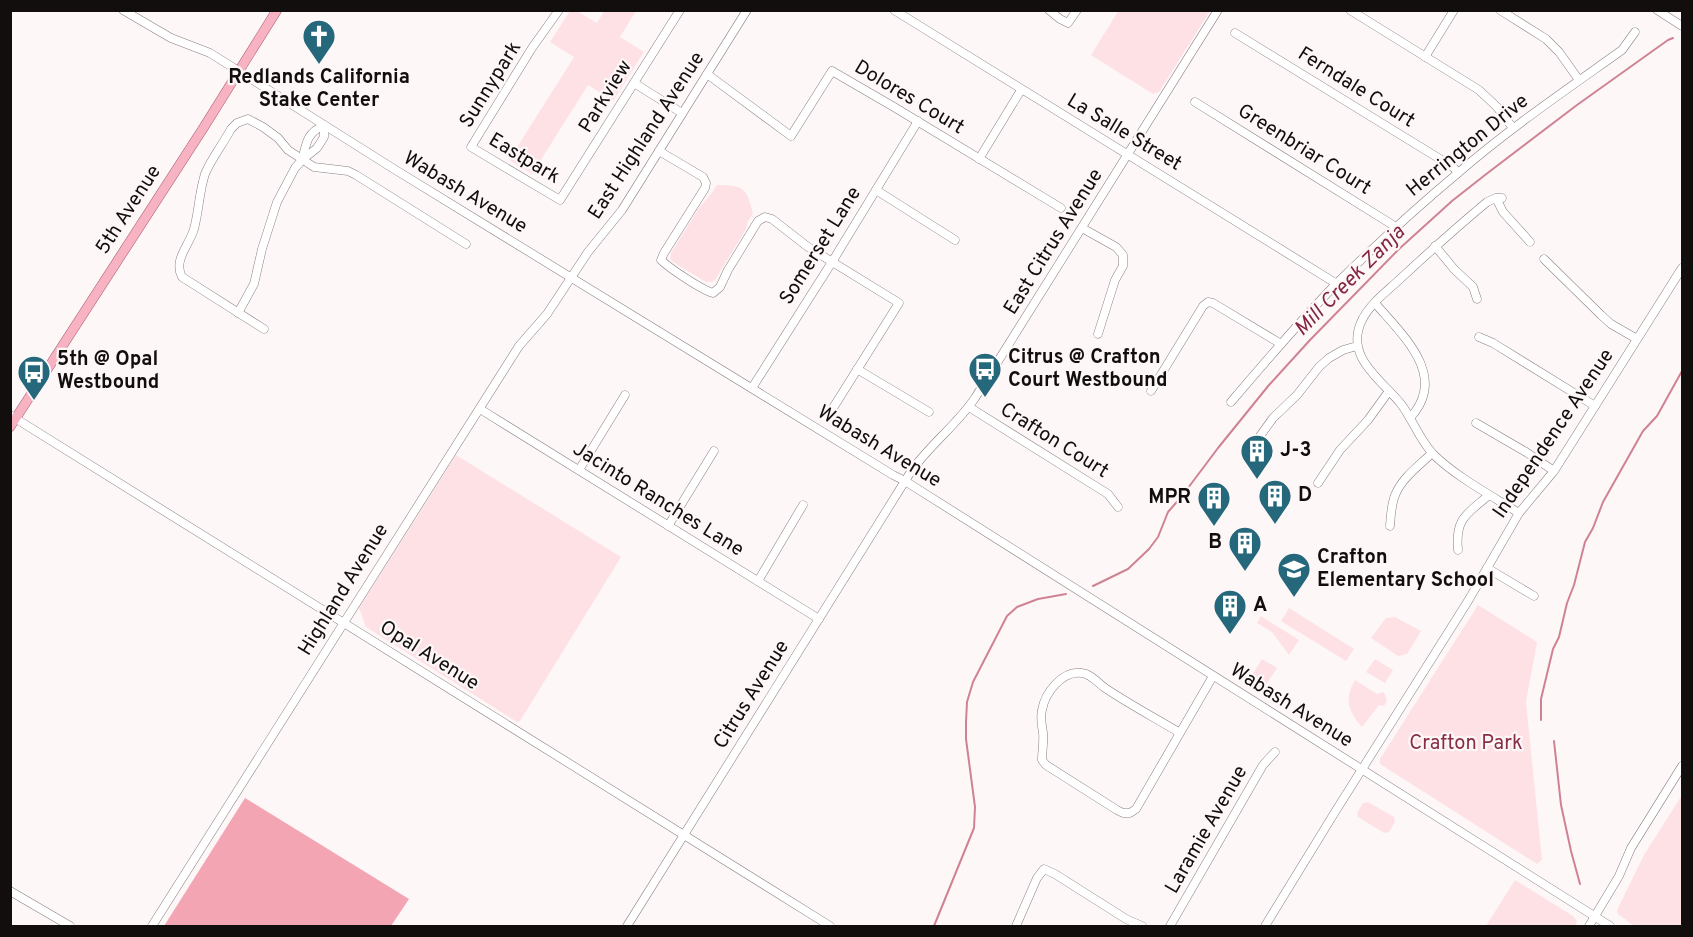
<svg xmlns="http://www.w3.org/2000/svg" width="1693" height="937" viewBox="0 0 1693 937" font-family="Overpass,sans-serif">
	<style>
		.green { fill: #fee1e5 }
		.forest { fill: #f3a5b3 }
		.lines { fill: none; stroke-linecap: round; stroke-linejoin: round }
		.stream { stroke: #cf8392; stroke-width: 2 }
		.minor-casing { stroke: #897e80; stroke-width: 9 }
		.major-casing { stroke: #a45868; stroke-width: 10 }
		.minor { stroke: #fff; stroke-width: 8 }
		.major { stroke: #f7b3c2; stroke-width: 9 }
		.labels { text-anchor: middle; dominant-baseline: central; stroke-width: 4.5; stroke-linejoin: round; paint-order: stroke }
		.poi-label { font-size: 20px; font-weight: bold; fill: #120e0e; stroke: #fef7f8; text-anchor: start }
		.street-label { font-size: 20px; fill: #120e0e; stroke: #fef7f8 }
		.park-label { font-size: 20px; fill: #872d45; stroke: #fef7f8 }
		.water-label { font-size: 21px; font-style: italic; fill: #822741; stroke: #fef7f8 }
	</style>
	<rect width="100%" height="100%" fill="#fef7f8"/>
	<g class="green">
		<path d="M1119,10H1210V11L1159,92L1153,94L1091,55Z"/>
		<path d="M570,11H577L597,23L604,11H636L620,37L644,52L613,101L588,85L532,174L509,160L574,57L550,42Z"/>
		<path d="M717,185C744,185 747,188 753,214L748,221L746,229L715,280L711,282H706L673,262L670,259L671,253L699,208L711,194Z"/>
		<path d="M456,455L621,557L520,721L517,722L366,627L359,608Z"/>
		<path d="M1478,605L1537,642L1526,702L1542,860L1537,864L1380,764V759Z"/>
		<path d="M1289,608L1354,649L1346,661L1281,621Z"/>
		<path d="M1261,616L1299,640L1289,655L1272,632L1257,623Z"/>
		<path d="M1395,617L1421,631L1407,654L1398,656L1371,638L1386,618Z"/>
		<path d="M1262,659L1277,668L1265,686L1268,689L1265,693L1235,674L1238,669L1251,677Z"/>
		<path d="M1375,659L1393,670L1385,683L1366,672Z"/>
		<path d="M1355,680L1377,694L1383,692C1387,697 1388,700 1384,706L1379,705L1362,727C1348,711 1344,699 1355,680Z"/>
		<path d="M1682,795V926H1634L1618,914L1617,910L1644,855Z"/>
		<path d="M1368,802L1394,817L1395,822L1389,832L1384,833L1358,817L1357,813L1363,803Z"/>
		<path d="M1515,880L1573,916L1577,921L1575,926H1486Z"/>
	</g>
	<path class="forest" d="M245,798L409,899L391,926H164Z"/>
	<g class="lines">
		<g class="stream">
			<path d="M1093,586L1128,569L1149,549L1158,537L1168,512L1182,496L1218,448L1269,385L1310,340L1399,249L1452,201L1485,175L1577,105L1668,40L1673,38"/>
			<path d="M1541,720V699L1553,649L1559,637L1567,603L1574,585L1585,542L1593,528L1603,502L1643,431L1657,416L1682,371"/>
			<path d="M1554,741L1561,805L1571,851L1580,884"/>
			<path d="M934,926L974,828L975,807L966,739V722L967,702L973,682L1007,616L1017,607L1038,599L1066,594"/>
		</g>
		<defs>
			<g id="minor">
				<path d="M123,10L171,38L210,53L394,169L893,475L905,481L1610,926"/>
				<path d="M559,10L532,48L471,147L560,200L680,10"/>
				<path d="M894,10L1337,284"/>
				<path d="M1049,10L1060,19L1068,23L1077,10"/>
				<path d="M1350,10L1479,90L1497,107L1513,128"/>
				<path d="M1500,10L1546,39L1559,52L1579,80"/>
				<path d="M1657,10L1682,26"/>
				<path d="M1235,33L1453,167L1458,173"/>
				<path d="M1425,57L1454,10"/>
				<path d="M707,74L791,136L832,71L894,107L1061,208"/>
				<path d="M634,83L682,113"/>
				<path d="M1195,102L1396,227"/>
				<path d="M659,151L703,177L706,183L705,188L664,253L661,260C669,268 702,290 713,293L720,287L728,270L758,221L765,217L772,219L808,247L899,303L833,408"/>
				<path d="M979,159L1021,90"/>
				<path d="M876,190L955,240"/>
				<path d="M1496,198L1503,212L1530,242"/>
				<path d="M1502,198H1496L1487,202C1457,227 1428,253 1399,280C1386,292 1370,304 1362,320C1344,357 1381,379 1401,404C1413,420 1419,439 1433,454C1455,476 1492,496 1519,513"/>
				<path d="M1082,228L1116,247L1123,255V266L1115,280L1098,334"/>
				<path d="M1435,246L1454,269L1473,287L1477,299"/>
				<path d="M1544,259L1601,315L1611,324L1637,339"/>
				<path d="M1375,303C1403,336 1449,376 1410,418"/>
				<path d="M238,313L254,284L262,249L277,202L295,168L302,160L317,148L324,137V125C306,134 307,142 302,160"/>
				<path d="M264,329L182,277C173,260 189,246 194,229C199,211 199,192 205,174C211,159 223,144 231,129L237,123L248,119L263,127L278,138L288,150L314,167L348,171L356,175L466,244"/>
				<path d="M1479,337L1493,343L1595,406"/>
				<path d="M857,369L929,412"/>
				<path d="M752,388L832,262L918,121"/>
				<path d="M1151,391L1203,306L1208,302L1213,303L1281,344"/>
				<path d="M1231,402C1265,362 1300,321 1337,283C1376,245 1416,208 1458,173C1510,128 1566,90 1622,50L1635,32"/>
				<path d="M969,407L1108,494L1118,507"/>
				<path d="M480,409L819,619"/>
				<path d="M10,415L830,926"/>
				<path d="M1476,423L1526,452L1554,471"/>
				<path d="M1255,443L1273,418L1297,395L1319,367L1329,358L1343,350L1357,346"/>
				<path d="M579,470L625,395"/>
				<path d="M1318,483L1340,450L1368,420L1389,391"/>
				<path d="M668,526L714,451"/>
				<path d="M1390,526C1391,515 1391,503 1396,493C1403,477 1420,465 1432,453"/>
				<path d="M1458,550C1455,518 1467,514 1489,495"/>
				<path d="M1487,568L1534,596"/>
				<path d="M758,581L803,505"/>
				<path d="M1180,733C1155,718 1129,704 1105,688C1098,683 1091,674 1082,673C1062,670 1045,693 1042,710C1040,719 1042,725 1043,733C1044,742 1042,751 1042,760L1046,765L1117,810L1123,813H1130L1136,809L1213,676"/>
				<path d="M10,891L70,926"/>
				<path d="M152,926L519,346L547,314L588,252L622,210L747,10"/>
				<path d="M627,926L910,473C929,445 956,426 975,398L1218,10"/>
				<path d="M1016,926L1037,878L1044,869L1055,874L1126,919L1142,926"/>
				<path d="M1170,926L1263,765L1275,752"/>
				<path d="M1265,926L1335,812L1468,601L1519,513L1554,471L1682,268"/>
				<path d="M1589,926L1619,876L1631,848L1682,766"/>
			</g>
			<path id="major" d="M10,427L204,127L277,10"/>
		</defs>
		<use href="#minor" class="minor-casing"/>
		<use href="#major" class="major-casing"/>
		<use href="#minor" class="minor"/>
		<use href="#major" class="major"/>
	</g>
	<defs>
		<symbol id="church-pin" viewBox="-11 -11 22 30"><path d="M0 17L-7.5 6A9.5 9.5 0 1 1 7.5 6Z" fill="#26687b" stroke="#fef7f8"/><path d="M-1.2-6h2.4v3.5h3.3v2.4h-3.3V6h-2.4V-.1h-3.3v-2.4h3.3Z" fill="#fff"/></symbol>
		<symbol id="bus-pin" viewBox="-11 -11 22 30"><path d="M0 17L-7.5 6A9.5 9.5 0 1 1 7.5 6Z" fill="#26687b" stroke="#fef7f8"/><path d="M-5-6H5V4H4V6H2V4H-2V6H-4V4H-5ZM-3.5-4V0h7V-4ZM-3.5 1.2v1.5H-2V1.2ZM2 1.2v1.5H3.5V1.2Z" fill="#fff"/></symbol>
		<symbol id="building-pin" viewBox="-11 -11 22 30"><path d="M0 17L-7.5 6A9.5 9.5 0 1 1 7.5 6Z" fill="#26687b" stroke="#fef7f8"/><path d="M-4-6H4V6H1V3H-1V6H-4ZM-2.5-4.3h1.7v1.8h-1.7ZM.8-4.3h1.7v1.8H.8ZM-2.5-1h1.7V.8h-1.7ZM.8-1h1.7V.8H.8Z" fill="#fff"/></symbol>
		<symbol id="school-pin" viewBox="-11 -11 22 30"><path d="M0 17L-7.5 6A9.5 9.5 0 1 1 7.5 6Z" fill="#26687b" stroke="#fef7f8"/><path d="M0-5L7-2L0 1L-7-2ZM-4 1L0 2.5L4 1V4Q0 6-4 4Z" fill="#fff"/></symbol>
	</defs>
	<g fill-rule="evenodd">
		<use href="#church-pin" x="300" y="17" width="38" height="52"/>
		<use href="#bus-pin" x="966" y="350" width="38" height="52"/>
		<use href="#bus-pin" x="15" y="353" width="38" height="52"/>
		<use href="#building-pin" x="1238" y="432" width="38" height="52"/>
		<use href="#building-pin" x="1256" y="477" width="38" height="52"/>
		<use href="#building-pin" x="1195" y="479" width="38" height="52"/>
		<use href="#building-pin" x="1226" y="524" width="38" height="52"/>
		<use href="#school-pin" x="1275" y="550" width="38" height="52"/>
		<use href="#building-pin" x="1211" y="587" width="38" height="52"/>
	</g>
	<g class="labels">
		<g class="poi-label">
			<text x="319" y="78" text-anchor="middle">Redlands California<tspan x="319" dy="23">Stake Center</tspan></text>
			<text x="1008" y="358">Citrus @ Crafton<tspan x="1008" dy="23">Court Westbound</tspan></text>
			<text x="57" y="360">5th @ Opal<tspan x="57" dy="23">Westbound</tspan></text>
			<text x="1280" y="451">J-3</text>
			<text x="1298" y="496">D</text>
			<text x="1191" y="498" text-anchor="end">MPR</text>
			<text x="1222" y="543" text-anchor="end">B</text>
			<text x="1317" y="558">Crafton<tspan x="1317" dy="23">Elementary School</tspan></text>
			<text x="1253" y="606">A</text>
		</g>
		<g class="street-label">
			<text transform="translate(491 85) rotate(-58)">Sunnypark</text>
			<text transform="translate(1356 88) rotate(32)">Ferndale Court</text>
			<text transform="translate(606 97) rotate(-58)">Parkview</text>
			<text transform="translate(909 98) rotate(31)">Dolores Court</text>
			<text transform="translate(1124 133) rotate(31)">La Salle Street</text>
			<text transform="translate(647 136) rotate(-57)">East Highland Avenue</text>
			<text transform="translate(1468 146) rotate(-39)">Herrington Drive</text>
			<text transform="translate(1304 150) rotate(32)">Greenbriar Court</text>
			<text transform="translate(524 159) rotate(31)">Eastpark</text>
			<text transform="translate(465 193) rotate(31)">Wabash Avenue</text>
			<text transform="translate(129 210) rotate(-57)">5th Avenue</text>
			<text transform="translate(1054 242) rotate(-58)">East Citrus Avenue</text>
			<text transform="translate(821 246) rotate(-58)">Somerset Lane</text>
			<text transform="translate(1554 434) rotate(-56)">Independence Avenue</text>
			<text transform="translate(1054 441) rotate(32)">Crafton Court</text>
			<text transform="translate(879 447) rotate(31)">Wabash Avenue</text>
			<text transform="translate(658 500) rotate(32)">Jacinto Ranches Lane</text>
			<text transform="translate(344 590) rotate(-58)">Highland Avenue</text>
			<text transform="translate(429 656) rotate(32)">Opal Avenue</text>
			<text transform="translate(752 695) rotate(-58)">Citrus Avenue</text>
			<text transform="translate(1291 706) rotate(32)">Wabash Avenue</text>
			<text transform="translate(1207 830) rotate(-60)">Laramie Avenue</text>
		</g>
		<g class="park-label">
			<text x="1466" y="744">Crafton Park</text>
		</g>
		<g class="water-label">
			<text transform="translate(1350 281) rotate(-45)">Mill Creek Zanja</text>
		</g>
	</g>
	<rect width="1693" height="937" fill="none" stroke="#120e0e" stroke-width="24"/>
</svg>
